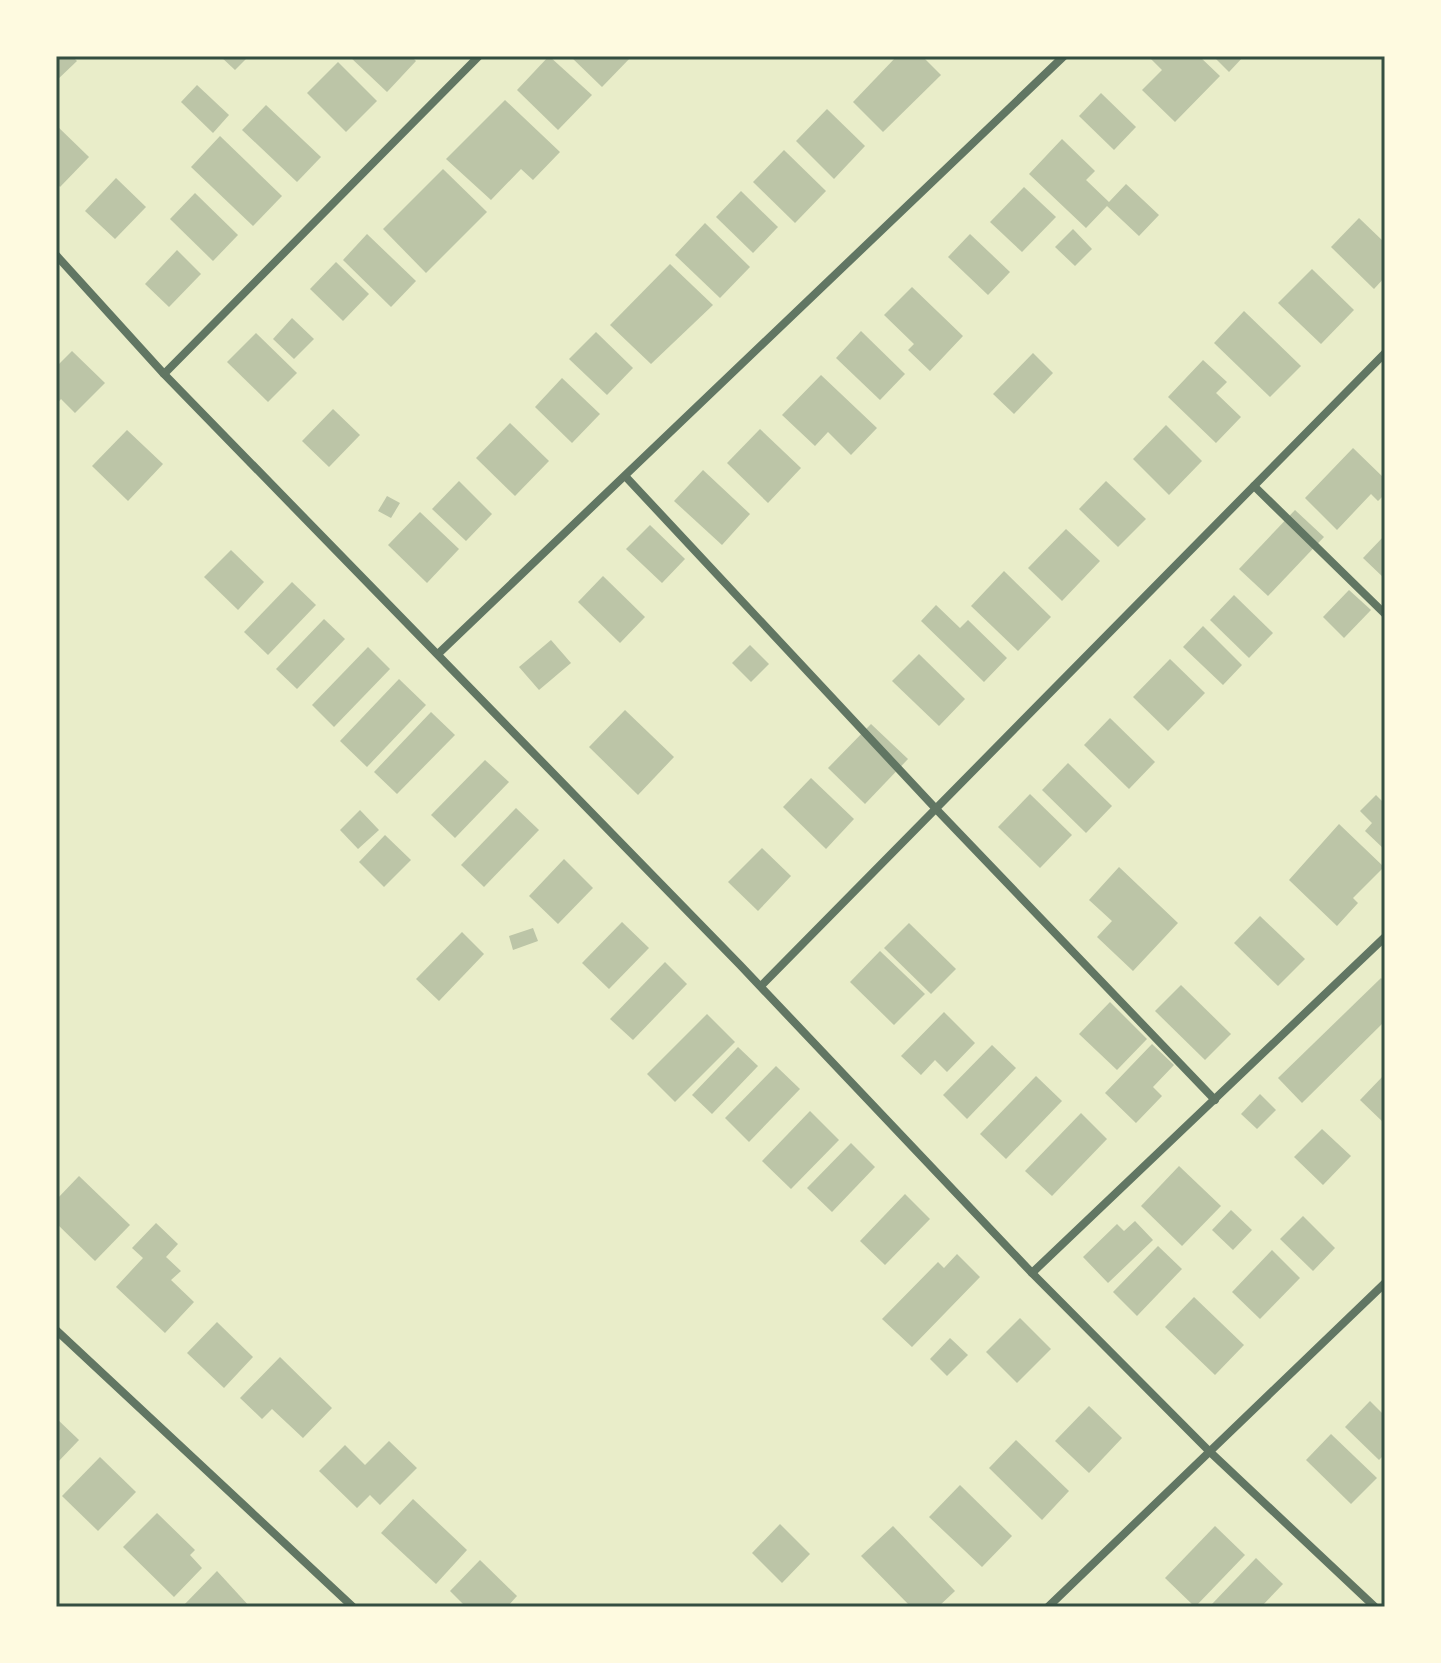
<svg xmlns="http://www.w3.org/2000/svg" width="1441" height="1663" viewBox="0 0 1441 1663" font-family="'Fira Sans Condensed',sans-serif">
	<style>
		.building { fill: #bcc5a7 }
		.lines { fill: none; stroke-linecap: round; stroke-linejoin: round }
		.minor { stroke: #617663; stroke-width: 8 }
		.neatline { fill: none; stroke: #344e41; stroke-width: 3 }
	</style>
	<rect width="100%" height="100%" fill="#e9edc9"/>
	<g class="building">
		<path d="M56,56H72L77,61L56,81Z"/>
		<path d="M220,56H249L235,70Z"/>
		<path d="M349,56H411L416,61L387,92Z"/>
		<path d="M549,56L592,95L558,130L517,90Z"/>
		<path d="M570,56H632L602,87Z"/>
		<path d="M897,56H922L941,75L883,132L853,102Z"/>
		<path d="M1148,56H1199L1220,76L1175,122L1142,90L1162,70Z"/>
		<path d="M1213,56H1244L1229,72Z"/>
		<path d="M338,62L377,101L346,132L307,93Z"/>
		<path d="M197,85L229,115L213,133L181,102Z"/>
		<path d="M1101,93L1136,127L1114,150L1079,116Z"/>
		<path d="M505,100L560,152L533,180L521,169L491,200L446,159Z"/>
		<path d="M266,105L321,157L297,182L242,130Z"/>
		<path d="M827,109L865,146L834,179L796,141Z"/>
		<path d="M56,125L89,157L60,187L56,182Z"/>
		<path d="M220,136L282,196L253,226L191,167Z"/>
		<path d="M1062,139L1095,171L1086,180L1109,202L1126,184L1159,215L1139,236L1107,206L1086,228L1029,174Z"/>
		<path d="M784,150L826,191L795,223L753,182Z"/>
		<path d="M443,169L487,212L426,273L383,229Z"/>
		<path d="M116,178L146,207L115,239L85,211Z"/>
		<path d="M1024,187L1056,217L1022,252L990,222Z"/>
		<path d="M741,191L778,227L753,253L716,217Z"/>
		<path d="M195,193L238,235L213,261L170,219Z"/>
		<path d="M1359,218L1385,243V277L1374,289L1331,247Z"/>
		<path d="M705,223L750,267L720,298L675,255Z"/>
		<path d="M1073,229L1092,249L1075,266L1055,247Z"/>
		<path d="M367,234L416,281L391,307L343,260Z"/>
		<path d="M970,234L1010,272L988,295L948,257Z"/>
		<path d="M177,250L201,274L169,307L145,284Z"/>
		<path d="M336,262L369,294L343,321L310,289Z"/>
		<path d="M670,264L713,305L651,364L610,325Z"/>
		<path d="M1312,269L1354,310L1321,344L1278,303Z"/>
		<path d="M912,287L963,336L930,371L908,350L914,344L884,315Z"/>
		<path d="M1244,311L1301,366L1270,397L1214,343Z"/>
		<path d="M292,318L314,339L294,359L273,339Z"/>
		<path d="M861,331L905,374L880,400L836,358Z"/>
		<path d="M596,332L633,368L607,395L569,359Z"/>
		<path d="M256,333L297,373L268,402L227,362Z"/>
		<path d="M72,351L105,383L75,413L61,399L56,405V367Z"/>
		<path d="M1033,353L1053,373L1014,414L993,394Z"/>
		<path d="M1203,360L1227,382L1216,393L1241,417L1216,443L1168,397Z"/>
		<path d="M821,375L877,428L851,455L828,432L815,446L782,415Z"/>
		<path d="M562,378L600,414L572,443L535,407Z"/>
		<path d="M333,409L360,435L329,467L302,441Z"/>
		<path d="M510,423L549,461L515,496L476,458Z"/>
		<path d="M1166,425L1202,461L1169,495L1133,459Z"/>
		<path d="M760,429L801,468L768,503L727,463Z"/>
		<path d="M127,430L163,464L128,501L92,466Z"/>
		<path d="M1353,448L1385,479V494L1378,501L1371,494L1337,530L1305,498Z"/>
		<path d="M703,470L750,514L722,545L674,501Z"/>
		<path d="M459,481L492,514L466,541L432,509Z"/>
		<path d="M1106,481L1146,519L1118,547L1079,509Z"/>
		<path d="M387,496L400,503L391,518L378,511Z"/>
		<path d="M1295,510L1324,537L1268,596L1239,569Z"/>
		<path d="M420,512L459,549L427,583L388,545Z"/>
		<path d="M650,525L685,559L662,583L626,549Z"/>
		<path d="M1066,529L1100,561L1062,601L1028,568Z"/>
		<path d="M1385,535V579L1363,558Z"/>
		<path d="M231,550L264,582L238,610L204,577Z"/>
		<path d="M1004,571L1051,617L1018,651L971,606Z"/>
		<path d="M603,576L645,617L620,643L578,602Z"/>
		<path d="M292,582L316,605L268,655L244,632Z"/>
		<path d="M1349,590L1371,610L1344,638L1323,617Z"/>
		<path d="M1234,595L1273,633L1249,658L1210,620Z"/>
		<path d="M936,605L960,628L968,620L1007,658L984,682L921,621Z"/>
		<path d="M324,619L345,639L297,689L276,669Z"/>
		<path d="M1203,626L1242,665L1223,685L1183,647Z"/>
		<path d="M551,640L571,663L539,690L519,667Z"/>
		<path d="M750,645L769,664L751,682L732,663Z"/>
		<path d="M368,647L390,669L334,727L312,705Z"/>
		<path d="M919,654L965,699L939,726L892,681Z"/>
		<path d="M1170,659L1205,693L1168,731L1133,697Z"/>
		<path d="M399,679L426,705L367,767L340,741Z"/>
		<path d="M625,710L674,757L638,795L589,747Z"/>
		<path d="M431,712L455,735L397,794L374,772Z"/>
		<path d="M1110,718L1155,762L1129,789L1084,745Z"/>
		<path d="M871,724L908,759L865,804L828,768Z"/>
		<path d="M485,760L509,782L455,838L431,815Z"/>
		<path d="M1068,763L1112,806L1086,833L1042,790Z"/>
		<path d="M811,778L854,819L826,849L783,807Z"/>
		<path d="M1030,794L1072,835L1040,868L998,827Z"/>
		<path d="M1376,795L1385,804V850L1365,831L1372,823L1360,811Z"/>
		<path d="M516,808L539,830L484,887L461,865Z"/>
		<path d="M360,810L379,830L358,849L340,830Z"/>
		<path d="M1339,824L1384,867L1353,898L1358,903L1337,926L1289,880Z"/>
		<path d="M385,835L411,860L384,887L359,862Z"/>
		<path d="M762,848L791,876L758,911L728,882Z"/>
		<path d="M564,859L593,888L558,924L529,896Z"/>
		<path d="M1119,867L1178,923L1133,971L1097,937L1112,921L1089,900Z"/>
		<path d="M1260,916L1305,959L1278,986L1234,943Z"/>
		<path d="M622,922L649,948L609,989L582,963Z"/>
		<path d="M909,923L956,969L931,994L884,948Z"/>
		<path d="M533,928L538,941L513,950L509,936Z"/>
		<path d="M462,932L484,954L439,1001L416,979Z"/>
		<path d="M880,951L925,994L894,1025L850,982Z"/>
		<path d="M665,962L687,984L633,1040L610,1019Z"/>
		<path d="M1381,978L1385,982V1021L1302,1103L1278,1078Z"/>
		<path d="M1181,985L1231,1034L1205,1060L1155,1011Z"/>
		<path d="M1110,1002L1147,1039L1117,1070L1079,1034Z"/>
		<path d="M944,1012L975,1043L947,1072L935,1060L921,1075L901,1056Z"/>
		<path d="M707,1014L735,1042L675,1102L647,1074Z"/>
		<path d="M1152,1044L1174,1065L1153,1087L1162,1096L1136,1123L1105,1093Z"/>
		<path d="M992,1045L1016,1068L967,1119L943,1095Z"/>
		<path d="M738,1047L758,1066L712,1114L692,1095Z"/>
		<path d="M776,1066L800,1089L749,1142L725,1118Z"/>
		<path d="M1385,1074V1124L1360,1100Z"/>
		<path d="M1036,1076L1062,1101L1006,1159L980,1134Z"/>
		<path d="M1260,1094L1276,1110L1257,1129L1241,1114Z"/>
		<path d="M810,1111L839,1140L791,1189L762,1161Z"/>
		<path d="M1081,1113L1107,1139L1052,1196L1025,1171Z"/>
		<path d="M1322,1129L1351,1156L1323,1185L1294,1157Z"/>
		<path d="M851,1143L875,1167L832,1212L807,1188Z"/>
		<path d="M1179,1166L1221,1206L1182,1246L1141,1206Z"/>
		<path d="M79,1176L130,1225L95,1261L56,1223V1200Z"/>
		<path d="M905,1194L930,1219L885,1265L860,1241Z"/>
		<path d="M1231,1210L1252,1230L1233,1250L1212,1230Z"/>
		<path d="M1303,1216L1335,1248L1313,1271L1280,1239Z"/>
		<path d="M1135,1221L1153,1240L1108,1283L1083,1257L1117,1224L1124,1231Z"/>
		<path d="M156,1223L178,1244L166,1257L181,1271L171,1280L194,1302L165,1333L116,1287L143,1258L132,1248Z"/>
		<path d="M1158,1246L1182,1269L1137,1316L1113,1292Z"/>
		<path d="M1272,1250L1300,1278L1260,1319L1232,1292Z"/>
		<path d="M957,1254L980,1277L912,1347L882,1319L938,1262L944,1268Z"/>
		<path d="M1194,1297L1244,1345L1215,1375L1165,1327Z"/>
		<path d="M1020,1318L1051,1349L1017,1383L986,1352Z"/>
		<path d="M217,1322L253,1357L224,1388L187,1353Z"/>
		<path d="M950,1338L968,1355L947,1376L930,1359Z"/>
		<path d="M280,1357L332,1408L303,1438L272,1409L262,1419L240,1398Z"/>
		<path d="M1370,1401L1385,1416V1454L1379,1460L1345,1427Z"/>
		<path d="M1089,1406L1122,1438L1089,1473L1055,1441Z"/>
		<path d="M56,1418L79,1440L56,1464Z"/>
		<path d="M1331,1434L1377,1478L1351,1504L1306,1460Z"/>
		<path d="M1016,1440L1069,1491L1042,1520L989,1468Z"/>
		<path d="M389,1441L417,1468L380,1505L370,1495L357,1508L319,1471L345,1445L365,1465Z"/>
		<path d="M100,1457L136,1492L98,1531L62,1496Z"/>
		<path d="M960,1485L1012,1536L982,1567L929,1517Z"/>
		<path d="M413,1499L467,1550L436,1584L381,1533Z"/>
		<path d="M157,1513L195,1550L190,1555L202,1568L174,1597L123,1547Z"/>
		<path d="M780,1524L810,1554L782,1583L752,1553Z"/>
		<path d="M893,1526L955,1591L938,1607H911L861,1556Z"/>
		<path d="M1215,1526L1245,1555L1195,1607L1165,1578Z"/>
		<path d="M1256,1558L1283,1584L1261,1607H1215L1212,1604Z"/>
		<path d="M480,1560L517,1596L507,1607H466L450,1591Z"/>
		<path d="M217,1571L250,1607H182Z"/>
	</g>
	<g class="lines">
		<g class="minor">
			<path d="M56,255L164,374L740,965L1032,1273L1209,1451L1375,1607"/>
			<path d="M164,374L479,56"/>
			<path d="M626,477L937,810L1215,1100"/>
			<path d="M1254,486L1385,614"/>
			<path d="M438,654L1064,56"/>
			<path d="M761,986L1385,353"/>
			<path d="M1032,1273L1385,937"/>
			<path d="M56,1330L353,1607"/>
			<path d="M1048,1607L1385,1283"/>
		</g>
	</g>
	<rect width="1441" height="1663" fill="none" stroke="#fefae0" stroke-width="116"/>
	<rect x="58" y="58" width="1325" height="1547" class="neatline"/>
</svg>
